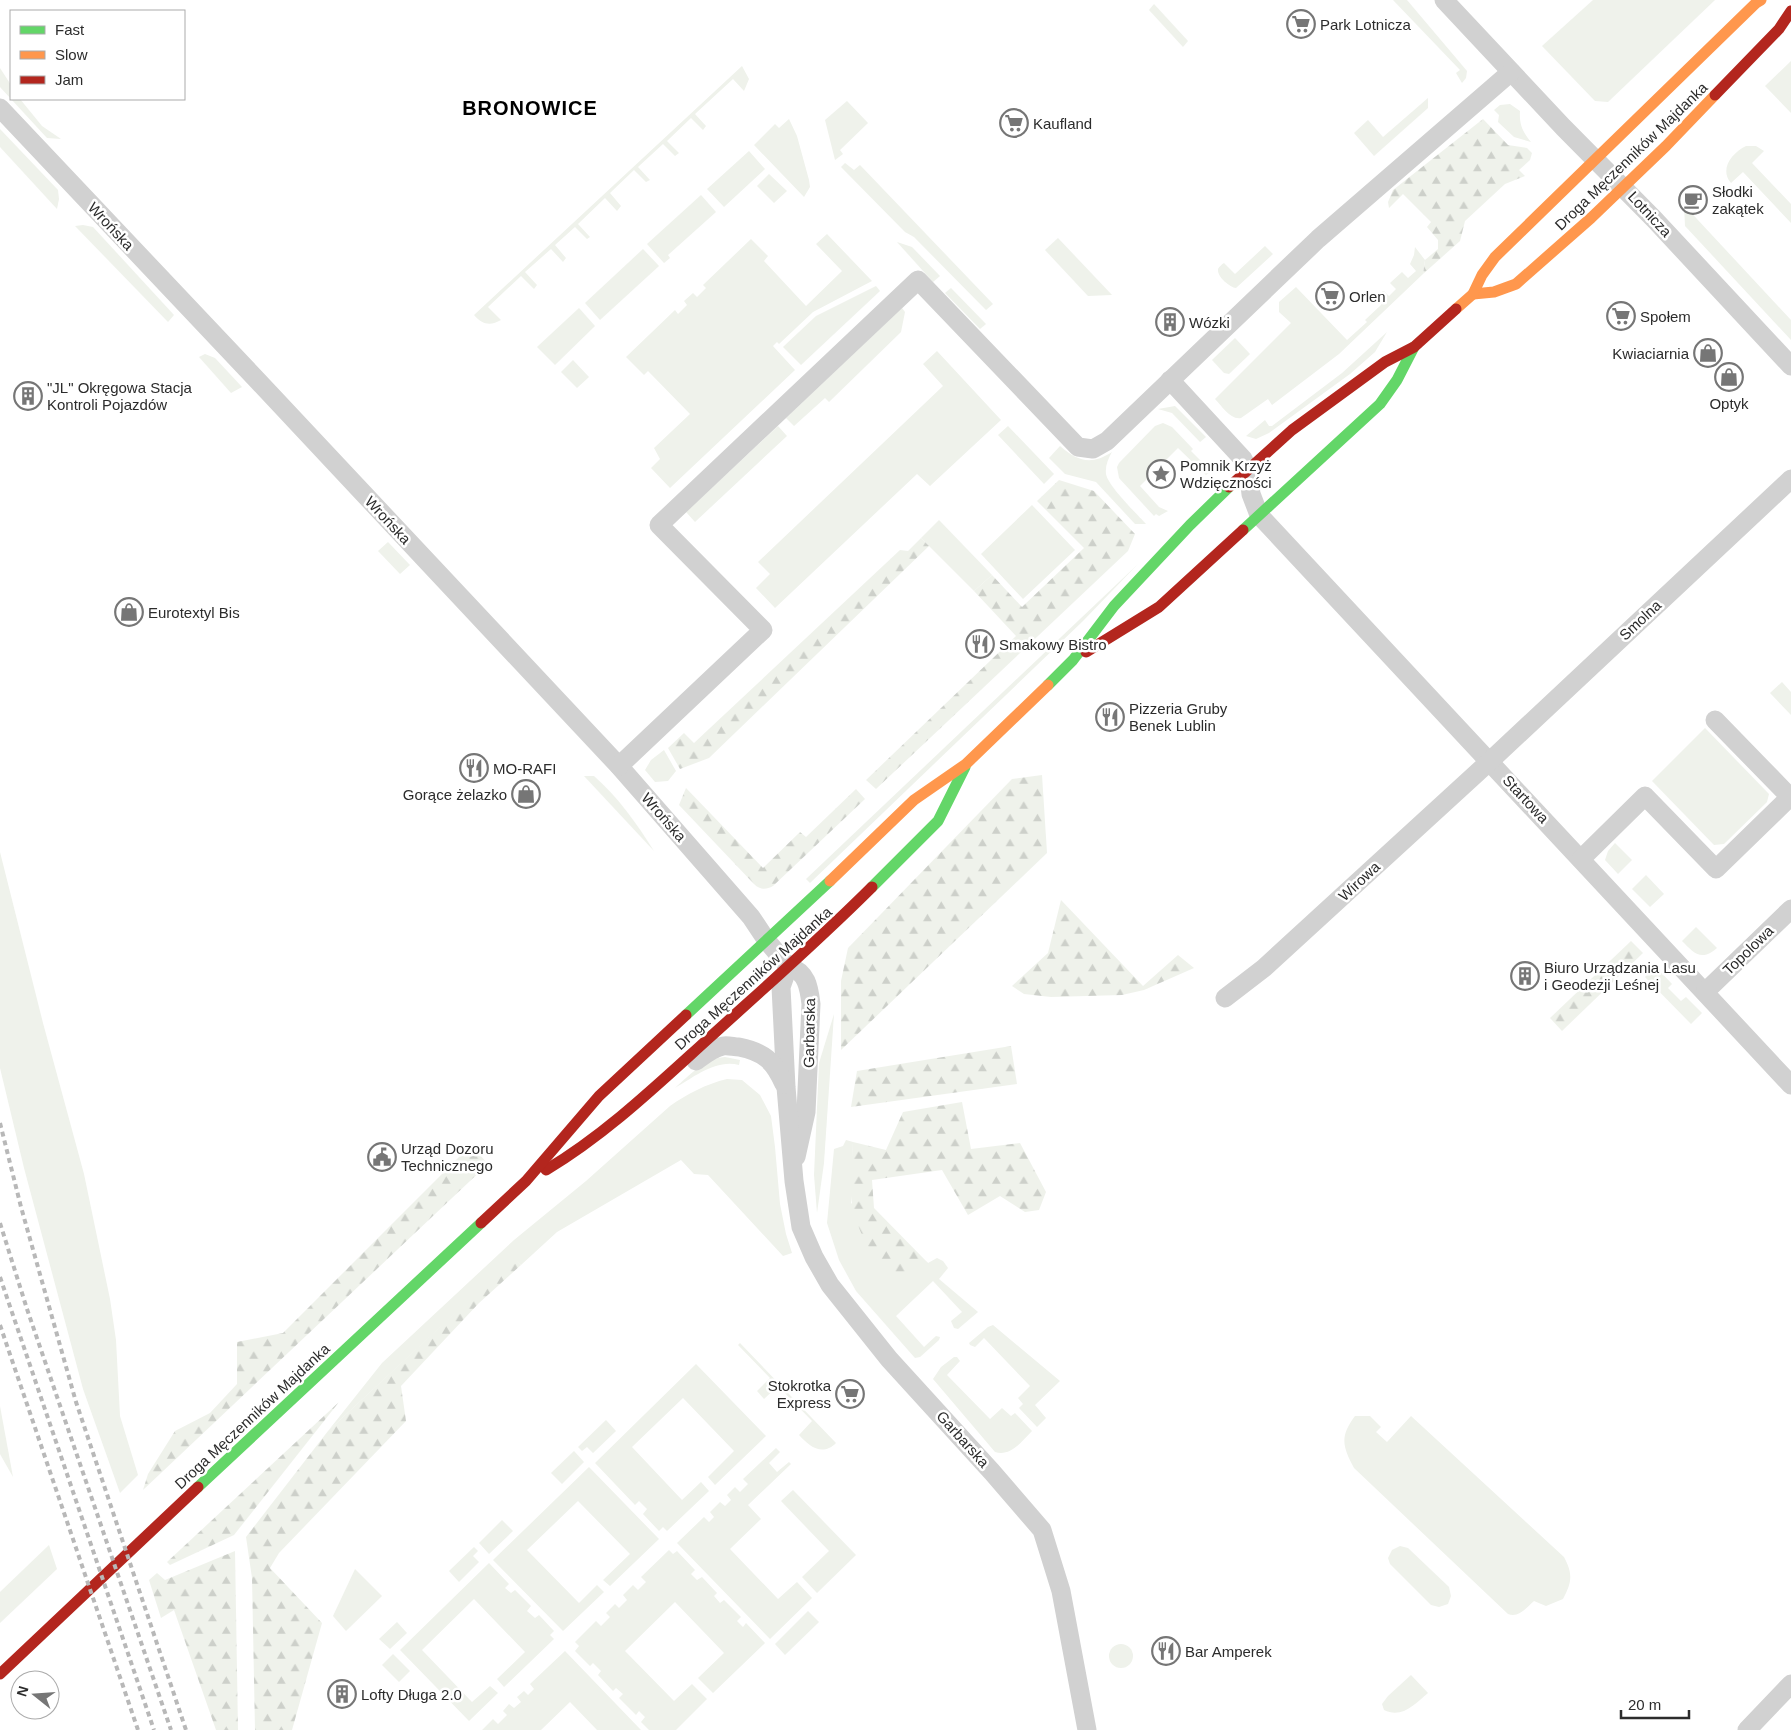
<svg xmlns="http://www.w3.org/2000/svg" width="1791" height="1730" viewBox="0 0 1791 1730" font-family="Arial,sans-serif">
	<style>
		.green { fill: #eff2eb }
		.forest { fill: url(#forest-firs) }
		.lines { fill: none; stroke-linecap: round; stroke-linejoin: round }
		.street { stroke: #d1d1d1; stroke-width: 19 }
		.fast { stroke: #63d668; stroke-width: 11 }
		.slow { stroke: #ff974d; stroke-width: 11 }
		.jam { stroke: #b3261e; stroke-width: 11 }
		.rail { stroke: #b8b8b8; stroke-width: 4; stroke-dasharray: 5 4; stroke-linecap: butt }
		.labels { text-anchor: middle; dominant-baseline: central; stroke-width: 5; stroke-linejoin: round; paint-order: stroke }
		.poi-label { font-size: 15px; fill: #2c2c2c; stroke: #fff; text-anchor: start }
		.street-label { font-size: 15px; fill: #2c2c2c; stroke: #fff }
		.district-label { font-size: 20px; font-weight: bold; letter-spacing: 1px; fill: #000; stroke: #fff }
	</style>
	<defs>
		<pattern id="forest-firs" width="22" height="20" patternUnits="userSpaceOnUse" patternTransform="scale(1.25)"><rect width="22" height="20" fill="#eff2eb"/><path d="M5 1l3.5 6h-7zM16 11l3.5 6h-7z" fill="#cdd0ca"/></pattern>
	</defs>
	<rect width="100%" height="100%" fill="#fff"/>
	<g class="green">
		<path d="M1393,0H1407L1467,71L1466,78L1462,83L1456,73L1460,70Z"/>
		<path d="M1593,0H1715L1608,102L1595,101L1542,46Z"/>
		<path d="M1154,4L1188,41L1183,47L1149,10Z"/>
		<path d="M1791,61V113L1765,86Z"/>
		<path d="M742,66L749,79L744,91L733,79L695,114L706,126L703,130L691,118L667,141L679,153L675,156L663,144L638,167L650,180L646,182L634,170L610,193L621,206L617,211L605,198L578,224L590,237L587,239L575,227L555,245L566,258L563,262L551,249L525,272L537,285L534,289L521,276L488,307L501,320C491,326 482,325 474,315Z"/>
		<path d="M0,68L11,85V99H20L42,126L61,139L47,138L0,87Z"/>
		<path d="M1428,98V108L1374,156L1354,133L1368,120L1383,137Z"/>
		<path d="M847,101L868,123L840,150L843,154L835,160L825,120Z"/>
		<path d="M1510,104L1520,111C1519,125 1523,132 1531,142L1514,137L1498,122L1499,115L1494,110L1500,105Z"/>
		<path d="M789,119L797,136L809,180L810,187L804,197L754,145L775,124L779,128Z"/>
		<path d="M0,129L58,190L59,199L57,209L0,147Z"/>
		<path d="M1746,146H1756L1764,151L1752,163L1791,204V223L1743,172L1731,183C1719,169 1732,153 1746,146Z"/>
		<path d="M749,151L765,169L724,207L707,189Z"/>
		<path d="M845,163L854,170L860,165L993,304L986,310L914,237L905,232L841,167Z"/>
		<path d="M769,174L787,191L774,203L757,186Z"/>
		<path d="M701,195L716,212L668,255L670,258L664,263L647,244Z"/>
		<path d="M1684,205L1791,320V340L1685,226Z"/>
		<path d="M83,225L93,227L174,315L168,322L75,226Z"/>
		<path d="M827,234L872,281L813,312L779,344L777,342L773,346L795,370L670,488L651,468L660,459L654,448L690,414L648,371L644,375L626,357L675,310L678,314L687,305L684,301L693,293L697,297L706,288L703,285L751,239L768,256L764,261L806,306L842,271L816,244Z"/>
		<path d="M1058,238L1112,295L1088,296L1045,250Z"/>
		<path d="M897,242L912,247L940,276L933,282Z"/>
		<path d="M1265,246L1273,254L1236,288C1230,287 1217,277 1218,269C1219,267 1222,264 1224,263L1235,274Z"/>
		<path d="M1415,247L1425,260L1423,274L1339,354L1272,405L1268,399L1241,418C1230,420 1222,406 1215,399L1291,323L1279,312V302L1296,287L1347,340L1367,322L1365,320L1381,305L1382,291H1384L1389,296L1396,289L1390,283L1402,272L1408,278L1416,271L1410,264L1414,255Z"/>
		<path d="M643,249L659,266L600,320L585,303Z"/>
		<path d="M876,286L880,291L801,365L783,347L816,316Z"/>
		<path d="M951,288L986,324L980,329L945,293Z"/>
		<path d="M579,308L595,326L555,365L537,347Z"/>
		<path d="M902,308L905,312L901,332L829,402L825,398L794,426L786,418Z"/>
		<path d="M1387,332L1375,352L1350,374L1269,433L1256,439L1246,436L1265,420L1269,426H1272L1342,373Z"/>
		<path d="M1235,338L1250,354L1229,374L1224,373L1212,360Z"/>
		<path d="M937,351L1001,420L930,486L917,474L775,608L756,588L770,574L758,562L943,386L923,364Z"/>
		<path d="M205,354L215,358L242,387L231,393L199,357Z"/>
		<path d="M573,360L589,377L577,388L561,372Z"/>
		<path d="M1175,406L1206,437L1200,442L1172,413L1158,409Z"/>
		<path d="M1163,423L1172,427L1193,449L1191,451L1211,471L1206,475L1178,448L1140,486L1159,507L1168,511L1159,516L1156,514L1154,516L1119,478L1117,467L1119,463L1155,426Z"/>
		<path d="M778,426L787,436L695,522L686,512Z"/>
		<path d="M1008,426L1054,474L1044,484L998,435Z"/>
		<path d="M1060,446C1078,462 1092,465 1112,452C1108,459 1105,466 1106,474C1108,486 1137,514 1146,524H1135L1096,482L1065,474L1049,458Z"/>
		<path d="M1032,505L1075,550L1023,599L981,554Z"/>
		<path d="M939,520L992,575L974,591L921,538Z"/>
		<path d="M388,542L410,565L400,574L378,551Z"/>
		<path d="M1138,564L1083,621L810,883L806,879Z"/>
		<path d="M1782,682L1791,692V715L1770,693Z"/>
		<path d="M1705,728L1769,794L1767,802L1724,844L1714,845L1652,781Z"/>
		<path d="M664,750L676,771L668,781L655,782L645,770L651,760Z"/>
		<path d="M584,776H594C618,797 637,824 654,851Z"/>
		<path d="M1615,843L1632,860L1618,874L1605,860L1608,851Z"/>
		<path d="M0,852L43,1023L84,1174L110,1299L116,1340L120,1416L138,1475L120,1493L83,1389L24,1168L0,1068Z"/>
		<path d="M1646,875L1664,894L1650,907L1632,889Z"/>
		<path d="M1696,927L1717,948C1701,962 1694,953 1682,941Z"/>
		<path d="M1655,966L1672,984L1668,988L1681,1001L1686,997L1702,1013L1691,1024L1645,977Z"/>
		<path d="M834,1014L824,1163L817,1213L814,1175L819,1063Z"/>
		<path d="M725,1057L740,1060L739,1065C716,1059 694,1077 675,1088C691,1074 704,1059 725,1057Z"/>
		<path d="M727,1079L742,1080L760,1095L771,1116L775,1147L780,1204L786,1234L792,1253L783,1256L708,1175L694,1174L681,1160L557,1232L521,1265L514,1259L328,1431L382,1363L514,1240L586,1181L670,1106C687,1094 706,1084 727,1079Z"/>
		<path d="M846,1140L853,1142L851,1203L928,1263L937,1258L943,1261L948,1268L939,1279L978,1312L958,1329L954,1328L951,1321L962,1312L933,1281L896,1316L924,1347L936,1336L940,1337L939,1340L920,1357L915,1358L856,1291L839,1260L827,1223L834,1149L843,1146Z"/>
		<path d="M993,1325L1060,1381L1035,1405L1046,1418L1037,1427L1019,1408L1023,1404L1018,1398L1030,1386L984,1338L975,1347L970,1345L969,1343L988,1327Z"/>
		<path d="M740,1343L836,1443C822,1457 809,1446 799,1435L812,1421L778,1386L764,1399L757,1391L770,1378L738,1345Z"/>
		<path d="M954,1357H957L960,1361L947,1375L990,1419L1002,1408L1011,1416L1015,1413L1032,1431C1022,1441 1011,1457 995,1452L933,1379L941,1367Z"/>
		<path d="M696,1364L766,1436L715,1485L708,1477L734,1451L683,1398L632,1447L682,1500L701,1482L709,1491L667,1531L663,1527L659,1531L643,1514L647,1509L639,1501L635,1505L595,1463Z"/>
		<path d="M0,1406L13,1477L0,1454Z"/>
		<path d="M1355,1416H1370L1381,1427L1376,1432L1387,1442L1411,1416L1564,1557C1573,1574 1572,1582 1563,1599L1546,1606L1534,1601C1526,1608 1519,1618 1508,1614L1354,1468C1342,1446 1340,1436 1355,1416Z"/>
		<path d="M606,1420L616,1431L593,1453L587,1447L582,1451L578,1447Z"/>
		<path d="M776,1448L780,1452L769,1463L777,1472L789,1462L791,1464L748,1505L761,1519L730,1549L778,1599L797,1582L812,1598L770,1639L677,1543L704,1517L709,1522L714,1517L710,1512L720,1502L725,1506L731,1500L727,1495L735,1487L740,1492L748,1484L743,1479Z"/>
		<path d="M574,1451L584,1462L562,1484L551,1473Z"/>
		<path d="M589,1467L659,1539L610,1586L603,1580L630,1554L578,1501L527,1550L579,1603L597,1585L604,1592L563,1631L493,1560Z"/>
		<path d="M793,1490L856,1555L817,1593L802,1577L829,1551L781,1501Z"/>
		<path d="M502,1520L513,1531L489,1554L479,1543Z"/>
		<path d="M49,1545L57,1569L0,1623V1592Z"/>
		<path d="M1400,1546L1408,1548L1449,1587L1451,1596L1448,1604L1439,1607L1431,1605L1390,1564L1388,1558L1392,1550Z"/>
		<path d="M474,1547L478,1551L473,1556L479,1562L459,1582L449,1571Z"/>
		<path d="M669,1550L673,1554L677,1551L695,1570L691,1574L697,1580L702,1577L717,1593L714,1596L720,1603L724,1600L741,1617L737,1621L743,1627L746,1623L765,1643L713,1693L698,1678L724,1653L675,1602L625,1651L674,1701L692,1684L707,1699L676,1730H649L641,1722L645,1717L639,1711L636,1715L619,1698L623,1694L616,1688L613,1691L598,1675L601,1671L593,1663L590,1666L575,1651L579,1646L575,1642L596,1621L601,1626L610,1617L606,1613L615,1604L619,1608L627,1600L623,1595L633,1585L638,1590L646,1582L641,1577Z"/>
		<path d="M489,1563L509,1584L505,1588L511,1593L515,1590L531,1606L527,1611L535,1618L539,1615L554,1631L550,1635L554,1639L504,1687L497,1679L525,1652L474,1599L422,1650L472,1702L490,1686L498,1693L469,1721L400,1650Z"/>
		<path d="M355,1569L382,1596L346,1631L333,1616Z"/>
		<path d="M808,1611L819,1622L785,1655L775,1644Z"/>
		<path d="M397,1622L407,1633L390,1649L379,1639Z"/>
		<circle cx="1121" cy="1656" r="12"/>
		<path d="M565,1651L641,1730H597L570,1702L541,1730H482L493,1719L498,1724L507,1715L503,1711L509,1704L514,1708L521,1702L517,1697L524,1691L528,1695L534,1689L530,1684Z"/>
		<path d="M393,1654L410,1671L399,1682L382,1665Z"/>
		<path d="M1411,1675L1428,1693C1415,1704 1402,1719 1384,1710L1382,1704L1388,1696Z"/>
	</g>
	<g class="forest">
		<path d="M1483,119L1508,145L1527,148L1532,153L1530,160L1519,170L1525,176L1505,184L1465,221L1460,241L1423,274L1425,260L1438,249V240L1427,227L1431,222L1403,194L1389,208L1388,202L1393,190Z"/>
		<path d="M1059,480L1094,491L1135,534L1128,551L876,789L866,780L1016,636L974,591L992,575L1022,607L1084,548L1037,501Z"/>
		<path d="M921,538L929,546L709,758L680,769L668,748L684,733L694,743L900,550L908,551Z"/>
		<path d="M1042,775L1047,853L841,1050V981L848,948L1012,779Z"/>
		<path d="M686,788L763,868L800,832L806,837L856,789L865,799L773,886C766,890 760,890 754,884L679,805Z"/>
		<path d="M1061,900L1143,986L1178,955L1194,968L1144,990L1122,995L1051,997L1024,994L1012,986L1048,953Z"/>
		<path d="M1631,941L1643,953L1562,1031L1550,1018Z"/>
		<path d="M1011,1046L1017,1084L851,1107L857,1071Z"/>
		<path d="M962,1102L971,1149L1020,1143L1046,1192L1039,1210L1025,1212L1000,1196L968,1215L942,1170L872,1180L874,1208L928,1263L896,1285C877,1261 857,1235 852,1204C849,1189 852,1159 853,1142L886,1150L903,1112Z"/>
		<path d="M471,1145L488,1164L143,1490L148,1474L175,1431L210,1413L237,1384V1342L283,1333Z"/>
		<path d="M514,1258L521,1265L479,1303L401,1386L406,1421L279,1553L270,1568L322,1623L292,1730H255L252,1578L246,1537L328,1431Z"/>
		<path d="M339,1402L234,1535L170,1565L167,1562Z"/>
		<path d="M235,1551L238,1730H216L174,1610L161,1618L149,1580L157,1573L165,1580Z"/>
	</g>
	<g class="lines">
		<g class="street">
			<path d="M1444,0L1563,127L1654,219L1791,366"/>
			<path d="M0,108L258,381L619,766L751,917L767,941L788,966"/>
			<path d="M1170,380L1243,459L1248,469L1251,494L1259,515L1791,1085"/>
			<path d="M619,766L763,630L659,525L918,280L1078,447L1093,449L1107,441L1318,239L1511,72"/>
			<path d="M1581,859L1645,796L1716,869L1790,797L1715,720"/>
			<path d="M788,966C807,972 809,987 811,1004L806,1112L796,1157"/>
			<path d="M788,967L781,987L786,1087L794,1181L801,1227L814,1257L830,1285L889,1359L992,1472L1042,1530L1061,1591L1087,1730"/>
			<path d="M1705,992L1791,909"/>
			<path d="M1225,998L1264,968L1490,761L1791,479"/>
			<path d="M696,1061C703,1056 713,1048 723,1046C728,1045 734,1047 739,1047C764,1052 774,1061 784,1084"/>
			<path d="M1747,1730L1791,1684"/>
		</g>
		<g class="fast">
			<path d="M1243,530L1380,404L1397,380L1414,347"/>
			<path d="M1048,685L1073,660L1114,606L1190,525L1229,487"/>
			<path d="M872,887L938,821L965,767"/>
			<path d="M686,1015L830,881"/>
			<path d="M198,1487L481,1223"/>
		</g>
		<g class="slow">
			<path d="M1473,294L1494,292L1516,284L1591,218L1666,146L1715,95"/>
			<path d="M1456,309L1473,294L1482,275L1495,257L1756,3L1761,0"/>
			<path d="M830,881L914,800L966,764L1048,685"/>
		</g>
		<g class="jam">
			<path d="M1715,95L1779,29L1791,11"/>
			<path d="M1229,487L1292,430L1385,362L1414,347L1456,309"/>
			<path d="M1086,652L1159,607L1243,530"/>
			<path d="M546,1170C606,1134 656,1086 708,1039C763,989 819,940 872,887"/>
			<path d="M481,1223L526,1181L599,1096L686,1015"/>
			<path d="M0,1674L198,1487"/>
		</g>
		<g class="rail">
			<path d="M0,1123L21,1207L76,1402L186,1730"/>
			<path d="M0,1223L27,1309L171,1730"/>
			<path d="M0,1277L154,1730"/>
			<path d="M0,1325L138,1730"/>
		</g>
	</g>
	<defs>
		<symbol id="supermarket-ring" viewBox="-11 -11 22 22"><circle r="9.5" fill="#fff" stroke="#767676" stroke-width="1.5"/><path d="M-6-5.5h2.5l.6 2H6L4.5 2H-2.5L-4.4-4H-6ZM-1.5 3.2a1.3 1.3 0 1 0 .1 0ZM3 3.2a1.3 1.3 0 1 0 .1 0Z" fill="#767676"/></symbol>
		<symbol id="cafe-ring" viewBox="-11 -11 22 22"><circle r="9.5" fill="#fff" stroke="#767676" stroke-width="1.5"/><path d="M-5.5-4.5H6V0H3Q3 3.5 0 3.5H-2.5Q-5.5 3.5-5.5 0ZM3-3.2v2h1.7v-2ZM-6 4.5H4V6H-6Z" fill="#767676"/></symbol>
		<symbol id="building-ring" viewBox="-11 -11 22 22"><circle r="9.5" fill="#fff" stroke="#767676" stroke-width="1.5"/><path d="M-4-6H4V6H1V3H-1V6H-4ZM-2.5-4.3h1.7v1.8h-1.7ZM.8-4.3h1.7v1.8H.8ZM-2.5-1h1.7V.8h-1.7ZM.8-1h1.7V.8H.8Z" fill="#767676"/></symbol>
		<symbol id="shop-ring" viewBox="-11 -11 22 22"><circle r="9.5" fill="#fff" stroke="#767676" stroke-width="1.5"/><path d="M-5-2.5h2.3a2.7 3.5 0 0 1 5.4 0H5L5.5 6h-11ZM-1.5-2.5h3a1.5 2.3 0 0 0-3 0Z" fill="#767676"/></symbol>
		<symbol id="sight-ring" viewBox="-11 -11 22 22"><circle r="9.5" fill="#fff" stroke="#767676" stroke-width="1.5"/><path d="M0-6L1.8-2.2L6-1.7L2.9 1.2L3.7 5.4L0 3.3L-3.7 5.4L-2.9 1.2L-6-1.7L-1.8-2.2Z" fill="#767676"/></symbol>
		<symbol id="restaurant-ring" viewBox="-11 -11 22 22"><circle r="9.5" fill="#fff" stroke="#767676" stroke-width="1.5"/><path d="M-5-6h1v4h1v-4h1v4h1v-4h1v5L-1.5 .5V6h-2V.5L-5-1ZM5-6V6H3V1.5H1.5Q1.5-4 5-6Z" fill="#767676"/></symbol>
		<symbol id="civic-ring" viewBox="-11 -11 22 22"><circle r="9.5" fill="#fff" stroke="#767676" stroke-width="1.5"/><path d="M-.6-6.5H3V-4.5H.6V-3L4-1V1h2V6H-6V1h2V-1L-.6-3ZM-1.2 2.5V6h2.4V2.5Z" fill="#767676"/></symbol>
	</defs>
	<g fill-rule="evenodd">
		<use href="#supermarket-ring" x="1285" y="8" width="32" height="32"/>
		<use href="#supermarket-ring" x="998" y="107" width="32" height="32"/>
		<use href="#cafe-ring" x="1677" y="184" width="32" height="32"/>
		<use href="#supermarket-ring" x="1314" y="280" width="32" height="32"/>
		<use href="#supermarket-ring" x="1605" y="300" width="32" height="32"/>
		<use href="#building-ring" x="1154" y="306" width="32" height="32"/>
		<use href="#shop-ring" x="1692" y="337" width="32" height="32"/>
		<use href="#shop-ring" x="1713" y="361" width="32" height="32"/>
		<use href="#building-ring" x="12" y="380" width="32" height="32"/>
		<use href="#sight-ring" x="1145" y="458" width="32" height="32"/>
		<use href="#shop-ring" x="113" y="596" width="32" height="32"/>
		<use href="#restaurant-ring" x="964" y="628" width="32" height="32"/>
		<use href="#restaurant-ring" x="1094" y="701" width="32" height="32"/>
		<use href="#restaurant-ring" x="458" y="752" width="32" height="32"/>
		<use href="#shop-ring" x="510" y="778" width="32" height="32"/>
		<use href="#building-ring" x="1509" y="960" width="32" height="32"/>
		<use href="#civic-ring" x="366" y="1141" width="32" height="32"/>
		<use href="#supermarket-ring" x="834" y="1378" width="32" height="32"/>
		<use href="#restaurant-ring" x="1150" y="1635" width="32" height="32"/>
		<use href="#building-ring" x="326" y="1678" width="32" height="32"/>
	</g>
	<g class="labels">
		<g class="poi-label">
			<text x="1320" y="24">Park Lotnicza</text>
			<text x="1033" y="123">Kaufland</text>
			<text x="1712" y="191">Słodki<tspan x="1712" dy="17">zakątek</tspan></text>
			<text x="1349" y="296">Orlen</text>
			<text x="1640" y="316">Społem</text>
			<text x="1189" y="322">Wózki</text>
			<text x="1689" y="353" text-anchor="end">Kwiaciarnia</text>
			<text x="47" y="387">"JL" Okręgowa Stacja<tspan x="47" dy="17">Kontroli Pojazdów</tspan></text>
			<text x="1729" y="403" text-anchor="middle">Optyk</text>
			<text x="1180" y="465">Pomnik Krzyż<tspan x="1180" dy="17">Wdzięczności</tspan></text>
			<text x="148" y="612">Eurotextyl Bis</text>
			<text x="999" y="644">Smakowy Bistro</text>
			<text x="1129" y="708">Pizzeria Gruby<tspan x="1129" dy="17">Benek Lublin</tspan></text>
			<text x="493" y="768">MO-RAFI</text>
			<text x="507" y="794" text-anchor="end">Gorące żelazko</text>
			<text x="1544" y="967">Biuro Urządzania Lasu<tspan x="1544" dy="17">i Geodezji Leśnej</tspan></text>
			<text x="401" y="1148">Urząd Dozoru<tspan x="401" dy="17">Technicznego</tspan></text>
			<text x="831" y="1385" text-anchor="end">Stokrotka<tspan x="831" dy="17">Express</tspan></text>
			<text x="1185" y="1651">Bar Amperek</text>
			<text x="361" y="1694">Lofty Długa 2.0</text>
		</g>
		<g class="street-label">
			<text transform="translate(1631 156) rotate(-44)">Droga Męczenników Majdanka</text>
			<text transform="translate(1650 214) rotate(47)">Lotnicza</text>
			<text transform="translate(111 226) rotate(47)">Wrońska</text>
			<text transform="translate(388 520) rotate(47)">Wrońska</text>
			<text transform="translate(1640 620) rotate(-43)">Smolna</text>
			<text transform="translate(1526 799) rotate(47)">Startowa</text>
			<text transform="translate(664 817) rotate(49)">Wrońska</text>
			<text transform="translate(1359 881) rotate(-43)">Wirowa</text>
			<text transform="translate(1748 950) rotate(-44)">Topolowa</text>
			<text transform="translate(753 978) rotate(-42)">Droga Męczenników Majdanka</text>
			<text transform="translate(809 1033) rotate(-89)">Garbarska</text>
			<text transform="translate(252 1416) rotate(-43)">Droga Męczenników Majdanka</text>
			<text transform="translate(963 1439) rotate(48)">Garbarska</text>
		</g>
		<g class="district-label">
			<text x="530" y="108">BRONOWICE</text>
		</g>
	</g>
	<rect x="10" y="10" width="175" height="90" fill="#ffffff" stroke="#ababab"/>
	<rect x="20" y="26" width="25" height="8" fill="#63d668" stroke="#ababab"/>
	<text x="55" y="35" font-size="15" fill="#2c2c2c">Fast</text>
	<rect x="20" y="51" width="25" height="8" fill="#ff974d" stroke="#ababab"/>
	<text x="55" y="60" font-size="15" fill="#2c2c2c">Slow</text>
	<rect x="20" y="76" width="25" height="8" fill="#b3261e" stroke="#ababab"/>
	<text x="55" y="85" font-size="15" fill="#2c2c2c">Jam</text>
	<g transform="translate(35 1695) rotate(287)"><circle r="24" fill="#ffffff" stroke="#ababab"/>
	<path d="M0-4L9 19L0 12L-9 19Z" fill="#767676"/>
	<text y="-8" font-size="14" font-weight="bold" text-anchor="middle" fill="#2c2c2c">N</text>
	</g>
	<path d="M1621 1710v8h68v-8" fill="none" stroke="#2c2c2c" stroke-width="2.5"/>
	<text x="1628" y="1710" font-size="15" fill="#2c2c2c" stroke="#ffffff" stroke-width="4" paint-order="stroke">20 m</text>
</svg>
